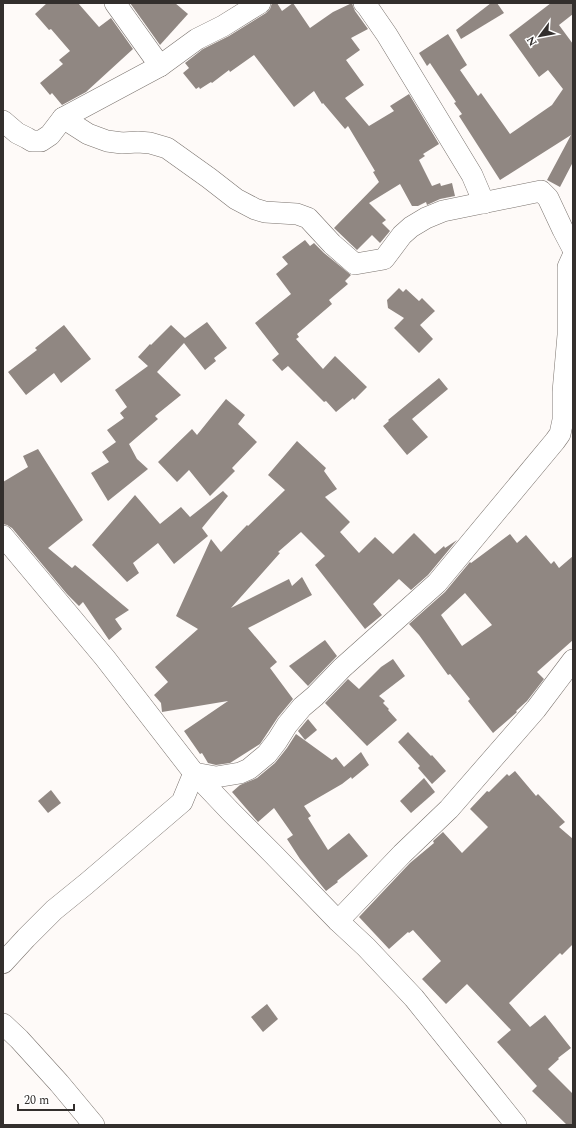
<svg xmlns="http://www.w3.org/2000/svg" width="576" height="1128" viewBox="0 0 576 1128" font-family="Spectral,serif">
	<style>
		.building { fill: #908782; fill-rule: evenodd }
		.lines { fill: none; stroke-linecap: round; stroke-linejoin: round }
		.minor-casing { stroke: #7a736e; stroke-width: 22 }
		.minor { stroke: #fff; stroke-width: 21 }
	</style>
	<rect width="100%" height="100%" fill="#fefaf8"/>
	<g class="building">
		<path d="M47,3H78L99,27L111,18L133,49L86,92L62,105L52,93L50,95L40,83L63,64L59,60L70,51L51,29L49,30L35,14Z"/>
		<path d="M130,3H175L188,14L160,45Z"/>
		<path d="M272,3H277L282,11L293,3L310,28L333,12L352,3L353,6L355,11L368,29L351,38L360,50L346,60L364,85L345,98L369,126L394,111L390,106L409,94L439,144L423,154L425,156L419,160L432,186L440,183L441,186L452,183L455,196L440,199L427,205L426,202L418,206H412L400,184L369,203L386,220L382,223L390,231L380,243L372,235L357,250L334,228L379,182L373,172L375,171L348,126L345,129L323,103L322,104L314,91L294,107L254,55L230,72L229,70L212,83L211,82L200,89L199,87L196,89L183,73L189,68L185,63L203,49L229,36L266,13L270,9Z"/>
		<path d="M491,3H497L504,13L461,39L456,30Z"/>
		<path d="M551,3H573V14L559,25L573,44V162L560,187L547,180L571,135L500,180L459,116L462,114L454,103L456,102L430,63L427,66L419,53L448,34L467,65L460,70L478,96L481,93L510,134L552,105L563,89L548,70L539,77L509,35Z"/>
		<path d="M305,240L310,246L314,243L324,253L351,275L345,281L348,284L329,300L332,304L297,334L299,337L296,339L323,369L335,356L367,387L354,400L353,398L336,412L326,401L324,402L288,366L282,371L272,360L279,354L255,323L291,294L276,274L288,264L282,257Z"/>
		<path d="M399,288L403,292L406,289L419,301L422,298L435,311L420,325L433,339L419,353L394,328L404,318L388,308L387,300Z"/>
		<path d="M207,322L227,348L214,358L216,361L205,370L184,343L157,372L181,395L155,416L158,419L129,444L137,459L148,469L108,501L91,473L109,462L102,452L116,442L107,430L124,418L120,413L127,407L115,390L148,366L138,357L150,344L151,345L171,325L185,338Z"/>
		<path d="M64,325L91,359L61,383L54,373L26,395L8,372L37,350L35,348Z"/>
		<path d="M439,378L448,389L412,419L428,437L407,455L383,426L389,421L388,420Z"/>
		<path d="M226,399L245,415L238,424L257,442L232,468L235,471L210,496L189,470L177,482L158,462L192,429L197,435Z"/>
		<path d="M297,441L326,468L324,471L337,489L325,497L350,522L340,532L359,553L375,537L393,554L414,533L435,554L444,546L445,548L457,540L428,575L411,590L399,579L373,604L382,615L365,629L315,565L325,556L301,532L278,552L280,553L231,608L289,579L292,586L302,577L312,595L248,628L277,662L270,668L293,699L278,717L260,744L230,763L216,765L208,763L202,753L200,754L184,731L228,701L162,712L161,703L154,695L168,682L155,667L198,629L176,616L211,539L221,552L247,525L248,526L285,490L268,475Z"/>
		<path d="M38,449L83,520L48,548L72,568L75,565L129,610L115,619L122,629L109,640L83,602L79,606L67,594L12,528L7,525L3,524V482L28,467L23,456Z"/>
		<path d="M223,491L228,496L202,528L208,536L174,564L158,543L133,563L139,573L127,582L92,545L135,495L160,524L181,507L190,517Z"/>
		<path d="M510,534L517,543L526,535L551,564L554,561L559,568L573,556V640L537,672L544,679L527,701L516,711L517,712L493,733L468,701L470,699L450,674L448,675L419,635L409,624L445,592L470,562L471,563ZM465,593L492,625L462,646L441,615Z"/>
		<path d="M325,640L337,656L308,686L289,666Z"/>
		<path d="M393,659L405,676L379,696L385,701L383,703L389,709L388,710L397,720L367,746L325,703L348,679L359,689L381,667Z"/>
		<path d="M308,719L317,730L305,740L298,731Z"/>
		<path d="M408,732L431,756L432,755L446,771L432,784L418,768L420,766L398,742Z"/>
		<path d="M296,734L332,760L336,757L344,767L361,752L369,765L352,779L351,777L342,784L304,806L311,816L308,818L328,850L349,833L368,856L337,881L338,882L326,891L300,859L287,839L293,835L274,808L258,822L232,792L240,785L257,778L275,763L287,748Z"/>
		<path d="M515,771L536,796L538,794L565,822L559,827L573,839V944L562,955L560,953L509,1003L530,1027L545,1015L571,1048L558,1058L559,1059L548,1069L573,1094V1125H567L532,1091L537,1086L497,1042L511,1030L467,984L446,1004L422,979L441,961L413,930L409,933L408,932L389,949L359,917L410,863L434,843L433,841L443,832L462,853L488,827L470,809L487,791L489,792L507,774L509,776Z"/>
		<path d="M424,778L435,792L411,813L400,801Z"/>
		<path d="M51,790L61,803L48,813L38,801Z"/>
		<path d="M267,1004L278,1019L263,1032L251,1017Z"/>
	</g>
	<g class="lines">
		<defs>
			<g id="minor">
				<path d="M115,3L160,66"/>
				<path d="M364,3L367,6L387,35L472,175L484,203"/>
				<path d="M63,118L88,134L107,141L122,143L138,142L150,143L167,148L209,178L236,199L255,209L265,212L297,214L308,218L332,244L355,264L384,259L402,235L411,227L426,218L443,211L541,191L548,198L563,230L573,249"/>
				<path d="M3,121L17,133L27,138L32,141H41L50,135L63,118L160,66L197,39L223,26L260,3"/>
				<path d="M3,536L105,658L194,773L230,811L273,854L338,921L366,947L414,998L488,1090L516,1125"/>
				<path d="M338,921L402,854L449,809L536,709L573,660"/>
				<path d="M3,963L26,938L54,910L86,884L182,802L194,773L216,777L240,773L249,769L267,754L277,741L287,725L302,707L315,696L342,668L437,583L555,441L560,434L563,420V392L568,335V267L573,256"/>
				<path d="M3,1024L19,1039L59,1083L94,1125"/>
			</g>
		</defs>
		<use href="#minor" class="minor-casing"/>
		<use href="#minor" class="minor"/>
	</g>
	<rect width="576" height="1128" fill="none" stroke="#332f2d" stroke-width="8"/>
	<g transform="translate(540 36) rotate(238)" stroke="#ffffff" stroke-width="3" paint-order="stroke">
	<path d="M0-3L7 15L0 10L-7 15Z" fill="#332f2d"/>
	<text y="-6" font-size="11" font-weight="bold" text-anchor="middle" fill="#332f2d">N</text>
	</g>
	<path d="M18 1104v6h56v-6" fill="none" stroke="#332f2d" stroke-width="2"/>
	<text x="24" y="1104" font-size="12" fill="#332f2d" stroke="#ffffff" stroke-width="3" paint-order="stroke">20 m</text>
</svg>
